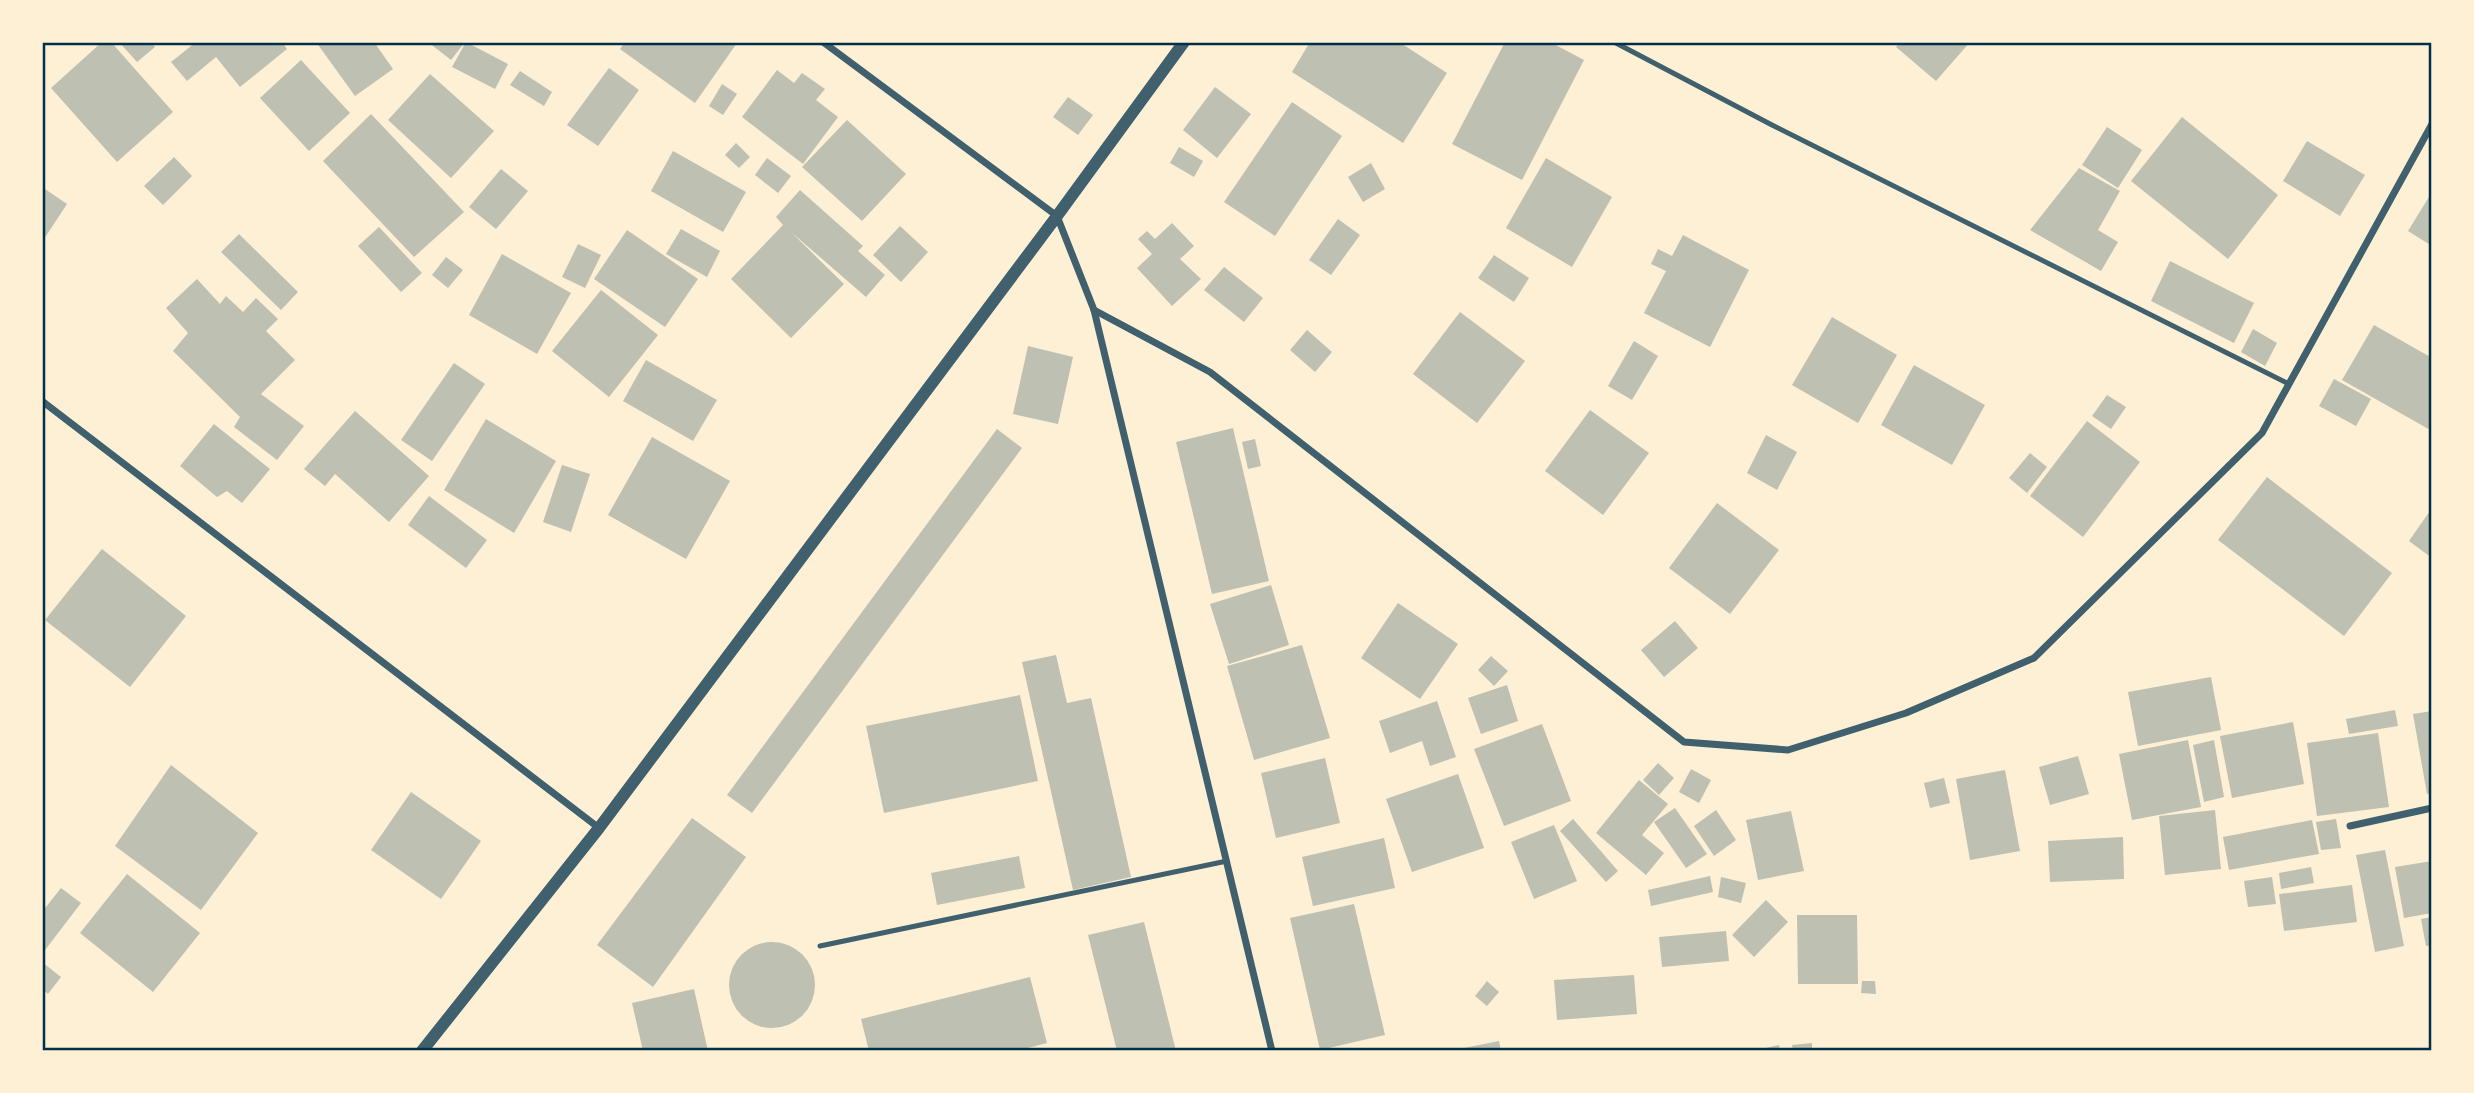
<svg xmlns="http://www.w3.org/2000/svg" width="2474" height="1093" viewBox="0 0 2474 1093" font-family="'Open Sans',sans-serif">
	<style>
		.building { fill: #bec0b2 }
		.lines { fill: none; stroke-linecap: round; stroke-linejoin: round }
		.service { stroke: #3f606c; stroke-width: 5 }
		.minor { stroke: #3f606c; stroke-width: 7 }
		.tertiary { stroke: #3f606c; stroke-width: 12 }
		.neatline { fill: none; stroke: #003049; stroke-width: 2.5 }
	</style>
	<rect width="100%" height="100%" fill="#fdf0d5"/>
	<g class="building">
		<path d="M102,42H111L173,112L117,162L51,88Z"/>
		<path d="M119,42H151L155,47L137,62Z"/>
		<path d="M196,42H282L287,49L240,87L216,57L187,81L171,62Z"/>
		<path d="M316,42H374L393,69L355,96Z"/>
		<path d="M428,42H465L451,60Z"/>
		<path d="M466,42L508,64L495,89L452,67Z"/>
		<path d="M625,42H736L737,43L695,103L620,49Z"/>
		<path d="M1310,42H1399L1447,73L1403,143L1292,72Z"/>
		<path d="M1505,42H1550L1584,60L1522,180L1452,144Z"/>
		<path d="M1900,42H1970L1936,81L1896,47Z"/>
		<path d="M301,60L350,113L309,151L260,98Z"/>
		<path d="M609,68L639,90L598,146L567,125Z"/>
		<path d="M777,70L794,83L802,73L825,89L816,100L838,117L803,164L742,117Z"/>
		<path d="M520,71L552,92L544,106L510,85Z"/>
		<path d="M430,74L494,131L451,178L388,120Z"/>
		<path d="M722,84L737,94L723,115L709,106Z"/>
		<path d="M1215,87L1251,114L1217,158L1183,130Z"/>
		<path d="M1068,97L1093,115L1078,135L1053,117Z"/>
		<path d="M1292,102L1342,136L1275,236L1224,202Z"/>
		<path d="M371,114L464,212L414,257L323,161Z"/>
		<path d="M2182,117L2278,195L2228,259L2131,181Z"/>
		<path d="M847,120L906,174L862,221L802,167Z"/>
		<path d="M2107,127L2142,150L2118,188L2082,165Z"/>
		<path d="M2307,141L2365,175L2340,216L2283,181Z"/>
		<path d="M736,143L750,157L739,168L725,155Z"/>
		<path d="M1179,147L1203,161L1194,177L1170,163Z"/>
		<path d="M673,151L746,192L723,232L651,191Z"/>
		<path d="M174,157L192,176L163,205L144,186Z"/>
		<path d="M767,158L791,176L778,193L755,175Z"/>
		<path d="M1546,158L1612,197L1572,267L1506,228Z"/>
		<path d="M1371,163L1385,189L1363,202L1348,177Z"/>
		<path d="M2079,168L2120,191L2098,230L2118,242L2101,271L2030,230Z"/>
		<path d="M501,169L528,191L496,229L469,207Z"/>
		<path d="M42,187L67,204L42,242Z"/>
		<path d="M800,190L863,246L858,251L885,275L866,297L791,232L844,284L791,338L731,279L783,225L776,217Z"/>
		<path d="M2432,192V246L2408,231Z"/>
		<path d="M1338,219L1360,235L1331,275L1309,260Z"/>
		<path d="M1172,223L1194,246L1180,259L1201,279L1172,306L1137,268L1152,254L1138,239L1147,231L1155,239Z"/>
		<path d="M900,226L928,252L901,282L873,255Z"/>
		<path d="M379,227L422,273L401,292L358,246Z"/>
		<path d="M681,229L720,251L707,277L666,254Z"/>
		<path d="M627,230L698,279L665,327L594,279Z"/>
		<path d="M239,234L298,292L281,310L221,252Z"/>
		<path d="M1683,235L1749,270L1710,347L1644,313L1666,271L1651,264L1658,249L1672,256Z"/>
		<path d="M578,244L601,255L585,288L562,277Z"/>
		<path d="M502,254L571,293L537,354L469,315Z"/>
		<path d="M1494,255L1529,278L1514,302L1478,278Z"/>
		<path d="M446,257L463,270L448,288L432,275Z"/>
		<path d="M2170,261L2254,303L2234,343L2151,301Z"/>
		<path d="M1224,267L1263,298L1244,322L1204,290Z"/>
		<path d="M197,279L220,304L226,296L243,312L256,298L278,319L266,331L295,360L261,394L304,426L277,460L234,427L240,417L173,351L188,333L166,308Z"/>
		<path d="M601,290L658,335L609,397L552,351Z"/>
		<path d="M1460,312L1525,361L1477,423L1413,374Z"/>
		<path d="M1832,317L1897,355L1858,423L1792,385Z"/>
		<path d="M2374,325L2432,358V431L2342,380Z"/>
		<path d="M2253,329L2277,343L2265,366L2241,352Z"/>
		<path d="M1307,330L1332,352L1315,372L1290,350Z"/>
		<path d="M1634,341L1658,356L1632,400L1608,386Z"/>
		<path d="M1028,346L1073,357L1058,424L1013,414Z"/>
		<path d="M646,360L717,400L693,441L623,401Z"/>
		<path d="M454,363L485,384L432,461L401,440Z"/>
		<path d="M1914,365L1985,405L1952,465L1881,425Z"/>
		<path d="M2334,379L2371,399L2356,426L2319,406Z"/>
		<path d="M2107,395L2126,407L2111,429L2092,416Z"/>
		<path d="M1590,410L1649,453L1603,515L1545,471Z"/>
		<path d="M355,411L429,476L389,522L335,474L325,486L304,469Z"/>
		<path d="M486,419L556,461L514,533L444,490Z"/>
		<path d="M2087,421L2140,462L2083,537L2030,496Z"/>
		<path d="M214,424L270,469L242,503L227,491L217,497L180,466Z"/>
		<path d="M1233,428L1269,581L1212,594L1176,442Z"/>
		<path d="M997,429L1022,448L752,813L727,795Z"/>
		<path d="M1766,435L1797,452L1777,490L1747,473Z"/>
		<path d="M652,437L730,481L686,559L608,515Z"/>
		<path d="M1255,439L1261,466L1248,469L1242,442Z"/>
		<path d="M2030,453L2047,467L2027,493L2009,478Z"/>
		<path d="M562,465L590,474L571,532L543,522Z"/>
		<path d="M2267,477L2392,573L2344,636L2218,540Z"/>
		<path d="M429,496L487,540L466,568L408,525Z"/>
		<path d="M1717,503L1779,550L1730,614L1669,568Z"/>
		<path d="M2432,508V558L2409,541Z"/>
		<path d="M102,549L186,616L130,687L45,620Z"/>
		<path d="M1271,585L1289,645L1229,664L1210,604Z"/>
		<path d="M1398,603L1458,644L1420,699L1361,658Z"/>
		<path d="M1675,621L1698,648L1664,677L1641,650Z"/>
		<path d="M1302,645L1330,738L1254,760L1227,666Z"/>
		<path d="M1056,655L1067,703L1091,698L1131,877L1073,890L1022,662Z"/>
		<path d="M1491,656L1508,671L1494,686L1478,670Z"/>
		<path d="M2211,677L2221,730L2138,746L2128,692Z"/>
		<path d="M1507,685L1518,721L1481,734L1468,698Z"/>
		<path d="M1020,695L1038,781L884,813L866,726Z"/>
		<path d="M1437,701L1456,757L1430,766L1422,741L1390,753L1379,721Z"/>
		<path d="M2395,710L2398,726L2349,734L2346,719Z"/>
		<path d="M2432,711V793L2427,794L2413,714Z"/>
		<path d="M2293,722L2304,784L2232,798L2220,736Z"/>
		<path d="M1542,724L1571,801L1504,826L1474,749Z"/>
		<path d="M2378,733L2389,807L2317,816L2307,743Z"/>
		<path d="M2188,740L2201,807L2132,820L2119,754Z"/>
		<path d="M2214,740L2224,797L2204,802L2193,745Z"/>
		<path d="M2078,756L2089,794L2050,805L2039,767Z"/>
		<path d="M1325,758L1340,823L1276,838L1261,773Z"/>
		<path d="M1658,763L1674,778L1659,795L1643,780Z"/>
		<path d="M171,765L258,833L201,910L115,846Z"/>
		<path d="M1691,769L1711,780L1699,803L1679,792Z"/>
		<path d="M2005,770L2020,851L1970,860L1956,779Z"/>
		<path d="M1458,774L1484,848L1412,872L1386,799Z"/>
		<path d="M1944,778L1950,803L1930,808L1924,783Z"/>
		<path d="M1639,780L1668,804L1642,835L1664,853L1646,875L1596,833Z"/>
		<path d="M411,792L481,841L441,899L371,850Z"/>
		<path d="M1675,808L1707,854L1686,868L1654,822Z"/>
		<path d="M1716,810L1736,840L1714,856L1694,826Z"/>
		<path d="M2215,810L2221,869L2165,875L2159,816Z"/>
		<path d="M1791,811L1804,871L1758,880L1746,820Z"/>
		<path d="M692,818L746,857L653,987L597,945Z"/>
		<path d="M1573,819L1618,871L1606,882L1560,831Z"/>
		<path d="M2336,819L2341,848L2321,850L2316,822Z"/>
		<path d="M2312,820L2319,854L2229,870L2223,837Z"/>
		<path d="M1554,825L1577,881L1534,899L1511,842Z"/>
		<path d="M2123,837L2124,879L2050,882L2048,841Z"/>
		<path d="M1384,838L1395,888L1313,906L1302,857Z"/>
		<path d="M2385,850L2404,946L2375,952L2356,855Z"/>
		<path d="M1019,856L1025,888L937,905L931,873Z"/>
		<path d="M2432,861V913L2404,918L2395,867Z"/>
		<path d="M2311,867L2314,883L2281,889L2279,873Z"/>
		<path d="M127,874L200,933L153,992L80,933Z"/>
		<path d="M1710,876L1713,892L1651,906L1648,890Z"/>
		<path d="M1721,877L1746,883L1741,903L1718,897Z"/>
		<path d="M2272,877L2276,904L2248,907L2244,881Z"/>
		<path d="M2352,885L2357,922L2284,931L2279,894Z"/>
		<path d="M61,888L81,903L42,954V912Z"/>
		<path d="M1766,900L1788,922L1754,957L1732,935Z"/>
		<path d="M1354,904L1385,1035L1320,1050L1290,918Z"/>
		<path d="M1797,915H1857L1858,984H1798Z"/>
		<path d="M2432,917V945L2426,946L2421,919Z"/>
		<path d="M1144,922L1176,1051H1117L1088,935Z"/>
		<path d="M1726,931L1729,961L1662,967L1659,937Z"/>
		<circle cx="772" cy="985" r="43"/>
		<path d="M42,962L61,977L48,994L42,989Z"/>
		<path d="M1634,975L1637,1014L1557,1020L1554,980Z"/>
		<path d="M1030,977L1047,1043L1016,1051H869L861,1019Z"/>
		<path d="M1487,981L1499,992L1487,1006L1475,996Z"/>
		<path d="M1862,981H1875L1876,994L1861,993Z"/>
		<path d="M694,989L708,1051H643L632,1003Z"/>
		<path d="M1499,1041L1501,1051H1454V1050Z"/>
		<path d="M1812,1043V1051H1793L1792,1045Z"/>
		<path d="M1779,1045L1780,1051H1757V1050Z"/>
	</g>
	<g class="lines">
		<g class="service">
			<path d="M1614,42L1772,125L2289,384"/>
			<path d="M820,946L1227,861"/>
		</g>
		<g class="minor">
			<path d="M823,42L1057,216L1094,310L1272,1051"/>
			<path d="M1094,310L1210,372L1684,742L1788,750L1906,713L2034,658L2262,433L2432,124"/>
			<path d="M42,401L599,828"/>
			<path d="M2350,826L2432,808"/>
		</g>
		<path class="tertiary" d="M422,1051L599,828L1057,216L1184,42"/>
	</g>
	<rect width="2474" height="1093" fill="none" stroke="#fdf0d5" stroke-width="88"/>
	<rect x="44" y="44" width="2386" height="1005" class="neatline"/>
</svg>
